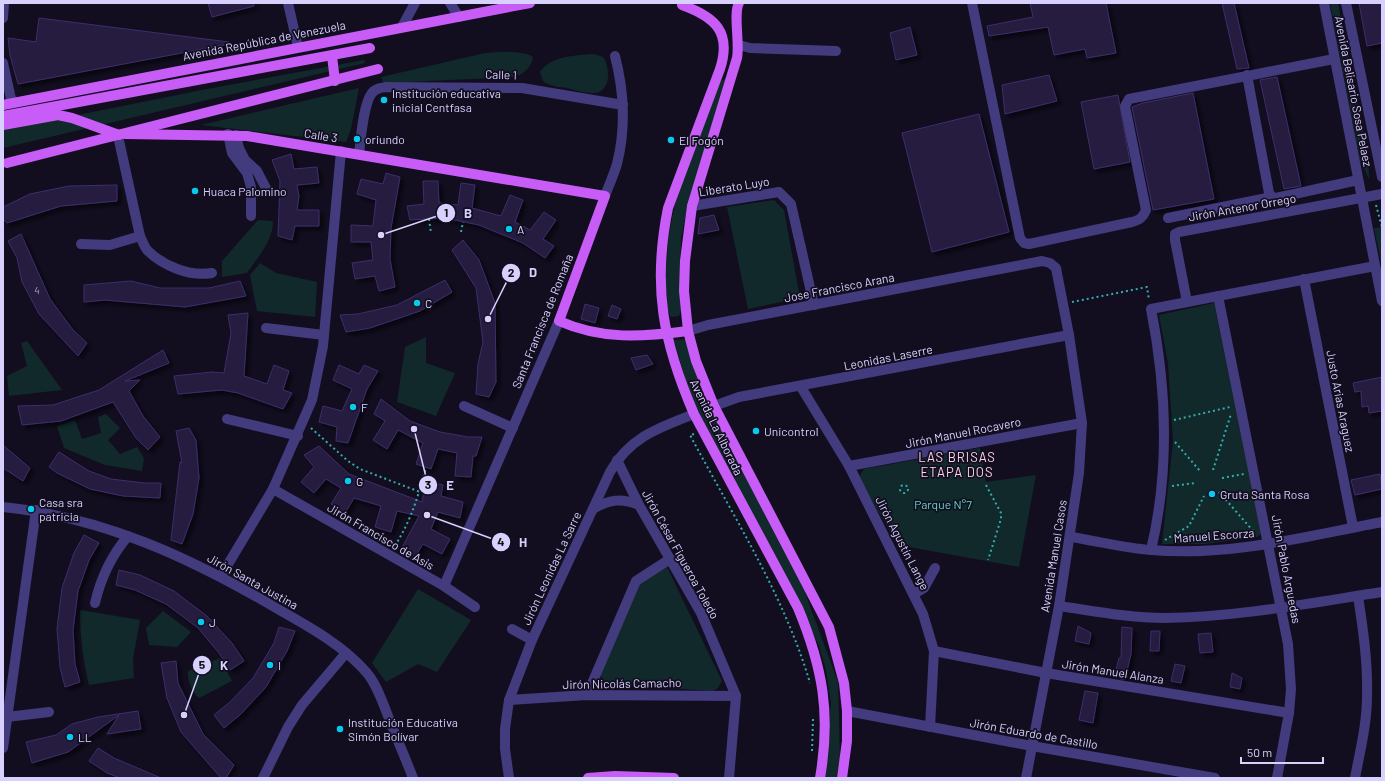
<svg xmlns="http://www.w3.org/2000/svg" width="1385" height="781" viewBox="0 0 1385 781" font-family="Barlow,sans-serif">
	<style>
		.green { fill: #11292a }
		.building { fill: #251b40; stroke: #3e2e6b; filter: url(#shadow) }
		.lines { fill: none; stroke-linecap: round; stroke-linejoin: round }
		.path { stroke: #34acad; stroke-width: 2; stroke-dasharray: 2 3; stroke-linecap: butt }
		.minor { stroke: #423b7d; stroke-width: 10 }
		.major { stroke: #c75cf7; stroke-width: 10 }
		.poi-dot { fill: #0bc8ed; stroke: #120e20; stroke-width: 1.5 }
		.labels { text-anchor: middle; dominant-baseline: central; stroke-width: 3.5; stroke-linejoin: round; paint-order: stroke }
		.number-label { font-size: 10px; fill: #aba3ce }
		.street-label { font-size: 12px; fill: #d8d0fd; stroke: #120e20 }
		.poi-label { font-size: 12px; fill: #d8d0fd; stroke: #120e20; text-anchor: start }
		.park-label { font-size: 12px; fill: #60d9c2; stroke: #120e20 }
		.neighbourhood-label { font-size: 13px; letter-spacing: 1px; fill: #fdd1ea; stroke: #120e20 }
		.leader { fill: none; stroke: #d8d0fd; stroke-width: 1.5 }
		.callout-dot { fill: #d8d0fd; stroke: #120e20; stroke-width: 1.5 }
		.mark-label { font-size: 12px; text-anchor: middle; font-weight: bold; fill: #111 }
		.callout-label { font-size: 13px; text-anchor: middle; font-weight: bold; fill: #d8d0fd; stroke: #120e20; stroke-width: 3.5; stroke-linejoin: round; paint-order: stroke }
	</style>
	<defs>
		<filter id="shadow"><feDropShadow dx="3.5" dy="3.5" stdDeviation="2" flood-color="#0009"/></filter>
	</defs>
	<rect width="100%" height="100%" fill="#120e20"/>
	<g class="green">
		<path d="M1330,3H1338L1368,154L1369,179L1360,161Z"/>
		<path d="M485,53C496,52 525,50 533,57C532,67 523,75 513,77L385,83L383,82L381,77Z"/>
		<path d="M594,54L603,57C611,69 611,94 592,93C584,93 575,90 567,88C559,87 549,86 543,81L540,72C550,56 577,55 594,54Z"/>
		<path d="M364,60L365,63L3,148V130L207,89Z"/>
		<path d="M726,78L687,209L681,238L680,275L682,308L679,316L671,317C664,306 666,294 666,282C665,206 693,149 721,81Z"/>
		<path d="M359,88L351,129L346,142L201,125Z"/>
		<path d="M774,200L784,210L800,298L748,309L727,207Z"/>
		<path d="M258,220L273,221C273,241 258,257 247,273L222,277V261Z"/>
		<path d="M1382,227V267L1374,228Z"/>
		<path d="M260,263L276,273L317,282L315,317L257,311L250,275Z"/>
		<path d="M1214,303L1261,534L1257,537L1205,544H1162L1173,441L1168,363L1159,315Z"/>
		<path d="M426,337V363L455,373L436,416L397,402L405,347Z"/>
		<path d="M691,339L708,401L804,590L838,682L840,760L836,778H824L831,703L826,670L819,646L783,573L701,418L689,392L674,340Z"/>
		<path d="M27,341L62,390L9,396L7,376L27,366L21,343Z"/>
		<path d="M106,414L120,428L108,440L120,454L137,447L144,458L142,471L105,465L64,448L57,426L75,420L82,439L101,433L98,417Z"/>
		<path d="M980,448L986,482L1036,475L1019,567L898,545L860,480V475L864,469Z"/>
		<path d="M667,567L722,681L718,688L713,691L605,684L600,674L641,582Z"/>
		<path d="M418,589L471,620L437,672L418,664L386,682L372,663Z"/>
		<path d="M80,610L140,620L133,659L134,678L89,685C83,660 80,636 80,610Z"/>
		<path d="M163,611L191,632L177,647L149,645L146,628Z"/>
		<path d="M220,658L232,681L199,698C192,693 187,679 188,671Z"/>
	</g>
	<g class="building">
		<path d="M208,3H253L254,6L212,17Z"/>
		<path d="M1030,3H1106L1116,53L1087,58L1085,49L1054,55L1048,27L989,36L987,26L1033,17Z"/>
		<path d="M1222,3H1234L1249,68L1237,69Z"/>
		<path d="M1359,3H1382V43L1367,46Z"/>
		<path d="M39,18L229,42V44L18,84L10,55L8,38L36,42Z"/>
		<path d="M910,27L917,55L896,60L890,33Z"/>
		<path d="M1049,75L1057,101L1005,114L1002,85Z"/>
		<path d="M1277,77L1301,186L1284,189L1260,80Z"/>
		<path d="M1193,93L1214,199L1153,210L1132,107L1143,103Z"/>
		<path d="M1118,95L1130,162L1094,169L1081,102Z"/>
		<path d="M979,114L1009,232L932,252L902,133Z"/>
		<path d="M291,154L294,169L317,167L319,183L297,185L299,196L297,210H319V226H295L292,240L278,236L280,181L272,160Z"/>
		<path d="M386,173L400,177L391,228L390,259L395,287L379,291L375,276L355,279L352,263L373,260L371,242H351V225L373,226L376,200L357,194L361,179L383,184Z"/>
		<path d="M423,181H438L439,203L458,205L461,183L475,185L472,208L501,216L510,195L523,200L515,222L530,230L544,212L556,220L543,239L554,246L545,258L523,243L479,225L445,218L410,220L407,206L424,204Z"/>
		<path d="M117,185V201L61,206L7,223L3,219V207L30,194L69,186Z"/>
		<path d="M714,215L719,230L698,234L700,218Z"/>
		<path d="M21,234L50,299L73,330L87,343L78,356L39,314L22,282L17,258L8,241Z"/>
		<path d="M463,240L479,260L495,303L496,382L489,397L476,394L478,364L483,342L476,288L452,250Z"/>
		<path d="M445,280L452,292L420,311L370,328L346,332L340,315L358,314L397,305Z"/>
		<path d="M131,281L160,288H209L240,281L246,296L185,307L105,300L84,302V285Z"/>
		<path d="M585,304L599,308L595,323L581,319Z"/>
		<path d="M612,305L621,309L617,319L608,316Z"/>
		<path d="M248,313L244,376L267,384L274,365L289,371L283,390L292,393L283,409L238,393L222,390L178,394L174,376L212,372L224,373L231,333L228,315Z"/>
		<path d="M163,350L169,363L125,381L140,380L129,391L143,416L160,437L148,450L136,438L113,402L61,421L22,425L18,406L53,405L99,390Z"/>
		<path d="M647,355L653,364L636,370L631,358Z"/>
		<path d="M339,365L359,374L364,365L378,371L367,389L348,443L336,441L337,427L319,422L323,406L342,411L352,389L333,380Z"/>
		<path d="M1382,377V411L1369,413L1368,406L1362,407L1361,391L1355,392L1353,383Z"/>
		<path d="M381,399L410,421L440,432L468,437H482L476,456H473L471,477L455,476L457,453L438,449L431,469L416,464L423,443L398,430L387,449L373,440L385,421L374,414Z"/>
		<path d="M189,428L196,440L199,478L193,514L182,544L171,540L180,462L182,463L176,431Z"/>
		<path d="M3,445L30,468L23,481L3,468Z"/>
		<path d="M319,446L349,474L422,502L426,480L443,485L441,496L463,502L460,518L438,512L431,529L450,539L442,554L423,544L413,560L399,553L419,516L397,511L391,532L375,527L381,506L354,498L345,513L331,504L341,488L326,479L314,493L301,482L314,467L304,455Z"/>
		<path d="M59,452L89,471L111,479L144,483H161L160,498L123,496L90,489L57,473L49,467Z"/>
		<path d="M1380,474L1382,489L1355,495L1351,480Z"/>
		<path d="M84,535L99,543L89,560L78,591L73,630L75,664L80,682L65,687L60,667L57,629L62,588L74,553Z"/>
		<path d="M119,570L140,575L174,591L207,616L232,643L244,661L230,670L219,653L198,628L166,604L135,590L116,585Z"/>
		<path d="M1078,626L1091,633L1089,644L1075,641Z"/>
		<path d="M279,627L295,631L287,651L266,687L241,714L224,728L214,715L230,702L253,678L274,643Z"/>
		<path d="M1122,627L1132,628L1131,654L1125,679H1120L1121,671L1116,670L1119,658H1121Z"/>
		<path d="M1151,631H1160L1159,651H1150Z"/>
		<path d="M1211,633L1213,652L1200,653L1198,634Z"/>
		<path d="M176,661L178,683L203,734L234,765L226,778H221L181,732L167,698L161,663Z"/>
		<path d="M1175,664L1185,666L1181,683L1171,681Z"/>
		<path d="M1232,673L1242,678L1240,689L1230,687Z"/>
		<path d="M1085,691L1098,693L1093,723L1079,720Z"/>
		<path d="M138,711L141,729L107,734L119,715L68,752L32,763L26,742L56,735L72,724L98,717Z"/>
		<path d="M98,748L114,758L161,778H120L107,773L89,761Z"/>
	</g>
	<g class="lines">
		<g class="path">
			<path d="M1376,205L1382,227"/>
			<path d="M429,219L431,233"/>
			<path d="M461,232L463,222"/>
			<path d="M1072,302L1147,287L1149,300"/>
			<path d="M1174,420L1230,407"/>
			<path d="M311,428L348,461L360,469L420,492"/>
			<path d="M694,434L690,435C733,516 784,595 810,683"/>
			<path d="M1175,442L1200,471"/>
			<path d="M1213,470L1231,414"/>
			<path d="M1222,478L1244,474"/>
			<path d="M986,485L1001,513V519L988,560"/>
			<circle cx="904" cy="489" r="4"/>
			<path d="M1172,486L1195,483"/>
			<path d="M1219,492L1255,533"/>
			<path d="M1165,540L1189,526L1204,496"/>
			<path d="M395,546C412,518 417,499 426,468"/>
			<path d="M812,751L813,719"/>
		</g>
		<g class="minor">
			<path d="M288,3L298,47"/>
			<path d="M450,3L459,17"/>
			<path d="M972,3L1020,238L1024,243L1029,244L1132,222C1140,220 1143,217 1146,210L1125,106L1129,99L1334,59"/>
			<path d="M1324,3L1382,301"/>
			<path d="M1346,3L1382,177"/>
			<path d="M3,18L4,3"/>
			<path d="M402,27L415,3"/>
			<path d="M739,45L750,48L836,51"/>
			<path d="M3,63L12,103"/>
			<path d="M1247,75L1269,193L1272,197L1276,198L1358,180"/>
			<path d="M228,134L232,153L247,173L251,187V216"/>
			<path d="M236,135L239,148L245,160L257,171L268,192"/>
			<path d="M118,136L140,236C142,240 144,246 147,250C163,266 190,277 212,273"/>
			<path d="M359,154C361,139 363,104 372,93C376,88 380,88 386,87L522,88L623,105"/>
			<path d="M605,196C609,185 614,174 617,164C626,128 624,91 615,56"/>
			<path d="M692,206L779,192L791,204L814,305"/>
			<path d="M1168,218L1272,197"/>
			<path d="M81,244L110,245L140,236"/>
			<path d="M1304,279L1353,527"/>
			<path d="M1218,296L1288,644L1291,689L1289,713L1277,778"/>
			<path d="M1187,302L1175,240V234L1179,232L1382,194"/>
			<path d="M266,328L324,335"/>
			<path d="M688,331L708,325L1042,261L1050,263L1056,268L1069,335L1082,423L1079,473L1059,606L1026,778"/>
			<path d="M801,387L849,466L923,614L934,651L930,727"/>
			<path d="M464,406L513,428"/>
			<path d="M714,406L739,397L1069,335"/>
			<path d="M227,419L298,436"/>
			<path d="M617,460L639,505L701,613L736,696L729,778"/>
			<path d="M849,466L1082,423"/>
			<path d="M273,489L444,586L475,607"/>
			<path d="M3,507C103,517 191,558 276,608C308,626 343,645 367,673C377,685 382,701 388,716C396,737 405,757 413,778"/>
			<path d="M593,509C609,499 622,498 639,505"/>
			<path d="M1071,537C1097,541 1124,548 1151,550C1229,557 1307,536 1382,522"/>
			<path d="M1151,550C1170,470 1167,390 1151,309L1375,266"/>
			<path d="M221,576L273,489L312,400L323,346L341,151"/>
			<path d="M444,586L559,321"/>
			<path d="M914,594L924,588L935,568"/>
			<path d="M95,603C101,577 111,556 128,536"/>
			<path d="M1059,606C1094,611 1129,618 1165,618C1238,617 1310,603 1382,592"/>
			<path d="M512,629L532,640"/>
			<path d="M934,651L1046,673L1289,713"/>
			<path d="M587,695L636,581L670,559"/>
			<path d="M509,700L587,695L736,696"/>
			<path d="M847,711L1032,746L1215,778"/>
			<path d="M7,717L49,712"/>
			<path d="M3,748L36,510"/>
			<path d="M263,778L288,727L302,705L346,653"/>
			<path d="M509,778L505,749V729L509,700L532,640L610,472C630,437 658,428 694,414"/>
			<path d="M1355,778C1360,751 1367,724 1367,696C1368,663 1363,629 1358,596"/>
		</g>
		<g class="major">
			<path d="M739,3C733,13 740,43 737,58L692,206L685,261L684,291L688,331L696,361L714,406L829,627L844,683L847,711V741L842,778"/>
			<path d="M682,5C715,17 732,32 720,69L668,208C652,287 663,342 694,414L798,608C823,668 831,714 820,778"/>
			<path d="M332,56L335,81"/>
			<path d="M3,105L530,3"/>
			<path d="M3,116L370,48"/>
			<path d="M3,125L58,115L72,118L119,135"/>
			<path d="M125,134L247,136L605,196L559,321C602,340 642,337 688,331"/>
			<path d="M7,163L378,69"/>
			<path d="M588,778L615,776L674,778"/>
		</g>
	</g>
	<g class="poi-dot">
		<circle cx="384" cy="100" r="4"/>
		<circle cx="357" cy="139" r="4"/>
		<circle cx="671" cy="140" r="4"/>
		<circle cx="195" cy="191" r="4"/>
		<circle cx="509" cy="229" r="4"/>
		<circle cx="417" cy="303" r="4"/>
		<circle cx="353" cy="407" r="4"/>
		<circle cx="756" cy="431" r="4"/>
		<circle cx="348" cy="481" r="4"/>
		<circle cx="1212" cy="494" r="4"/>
		<circle cx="31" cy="509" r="4"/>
		<circle cx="201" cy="622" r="4"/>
		<circle cx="270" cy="665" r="4"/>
		<circle cx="340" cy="729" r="4"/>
		<circle cx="70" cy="737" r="4"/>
	</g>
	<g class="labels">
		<g class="number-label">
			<text x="37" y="290">4</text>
		</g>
		<g class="street-label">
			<text transform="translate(264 40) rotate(-11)">Avenida República de Venezuela</text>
			<text transform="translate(501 74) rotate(2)">Calle 1</text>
			<text transform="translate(1354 91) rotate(79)">Avenida Belisario Sosa Pelaez</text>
			<text transform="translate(321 135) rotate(9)">Calle 3</text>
			<text transform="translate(734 186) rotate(-9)">Liberato Luyo</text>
			<text transform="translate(1242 207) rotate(-10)">Jirón Antenor Orrego</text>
			<text transform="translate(839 287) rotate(-11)">Jose Francisco Arana</text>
			<text transform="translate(542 321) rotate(-68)">Santa Francisca de Romaña</text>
			<text transform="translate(888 357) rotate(-11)">Leonidas Laserre</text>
			<text transform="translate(1341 401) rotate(79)">Justo Arias Araguez</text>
			<text transform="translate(717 427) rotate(64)">Avenida La Alborada</text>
			<text transform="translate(963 432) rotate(-11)">Jirón Manuel Rocavero</text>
			<text transform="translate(1214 535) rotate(-4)">Manuel Escorza</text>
			<text transform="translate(381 536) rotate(30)">Jirón Francisco de Asis</text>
			<text transform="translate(903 543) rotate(63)">Jirón Agustín Lange</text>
			<text transform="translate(681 554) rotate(61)">Jirón César Figueroa Toledo</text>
			<text transform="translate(1053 556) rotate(-81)">Avenida Manuel Casos</text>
			<text transform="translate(551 568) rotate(-65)">Jirón Leonidas La Sarre</text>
			<text transform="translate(1287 569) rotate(79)">Jirón Pablo Arguedas</text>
			<text transform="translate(253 581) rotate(29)">Jirón Santa Justina</text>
			<text transform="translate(1113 671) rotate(9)">Jirón Manuel Alanza</text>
			<text transform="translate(622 683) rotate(-1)">Jirón Nicolás Camacho</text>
			<text transform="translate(1034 733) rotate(10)">Jirón Eduardo de Castillo</text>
		</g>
		<g class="poi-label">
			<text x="392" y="93">Institución educativa<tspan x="392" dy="14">inicial Centfasa</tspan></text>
			<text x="365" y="139">oriundo</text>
			<text x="679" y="140">El Fogón</text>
			<text x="203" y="191">Huaca Palomino</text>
			<text x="517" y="229">A</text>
			<text x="425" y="303">C</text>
			<text x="361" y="407">F</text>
			<text x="764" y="431">Unicontrol</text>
			<text x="356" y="481">G</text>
			<text x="1220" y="494">Gruta Santa Rosa</text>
			<text x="39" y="502">Casa sra<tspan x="39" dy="14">patricia</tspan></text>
			<text x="209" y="622">J</text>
			<text x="278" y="665">I</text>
			<text x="348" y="722">Institución Educativa<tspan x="348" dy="14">Simón Bolívar</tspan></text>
			<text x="78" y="737">LL</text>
		</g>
		<g class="park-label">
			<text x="943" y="504">Parque N°7</text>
		</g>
		<g class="neighbourhood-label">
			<text x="957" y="457">LAS BRISAS<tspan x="957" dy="15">ETAPA DOS</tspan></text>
		</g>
	</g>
	<path class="leader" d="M381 235L446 213M488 319L511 273M414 429L428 485M427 515L501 542M184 715L202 665"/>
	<g class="callout-dot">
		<circle cx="381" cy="235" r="4"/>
		<circle cx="488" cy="319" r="4"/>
		<circle cx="414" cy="429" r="4"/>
		<circle cx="427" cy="515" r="4"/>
		<circle cx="184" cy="715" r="4"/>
		<circle cx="446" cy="213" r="10"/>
		<circle cx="511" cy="273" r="10"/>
		<circle cx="428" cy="485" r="10"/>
		<circle cx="501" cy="542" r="10"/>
		<circle cx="202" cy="665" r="10"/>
	</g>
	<g class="mark-label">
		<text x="446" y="217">1</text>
		<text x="511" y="277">2</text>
		<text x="428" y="489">3</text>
		<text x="501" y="546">4</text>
		<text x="202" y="669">5</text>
	</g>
	<g class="callout-label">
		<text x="468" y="218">B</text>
		<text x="533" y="277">D</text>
		<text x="450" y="490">E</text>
		<text x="523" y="547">H</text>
		<text x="224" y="670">K</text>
	</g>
	<rect width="1385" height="781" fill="none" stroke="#d8d0fd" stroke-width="8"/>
	<path d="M1241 757v6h82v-6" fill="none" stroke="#d8d0fd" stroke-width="2"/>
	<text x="1247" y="757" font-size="12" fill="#d8d0fd" stroke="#120e20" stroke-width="3" paint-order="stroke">50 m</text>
</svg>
